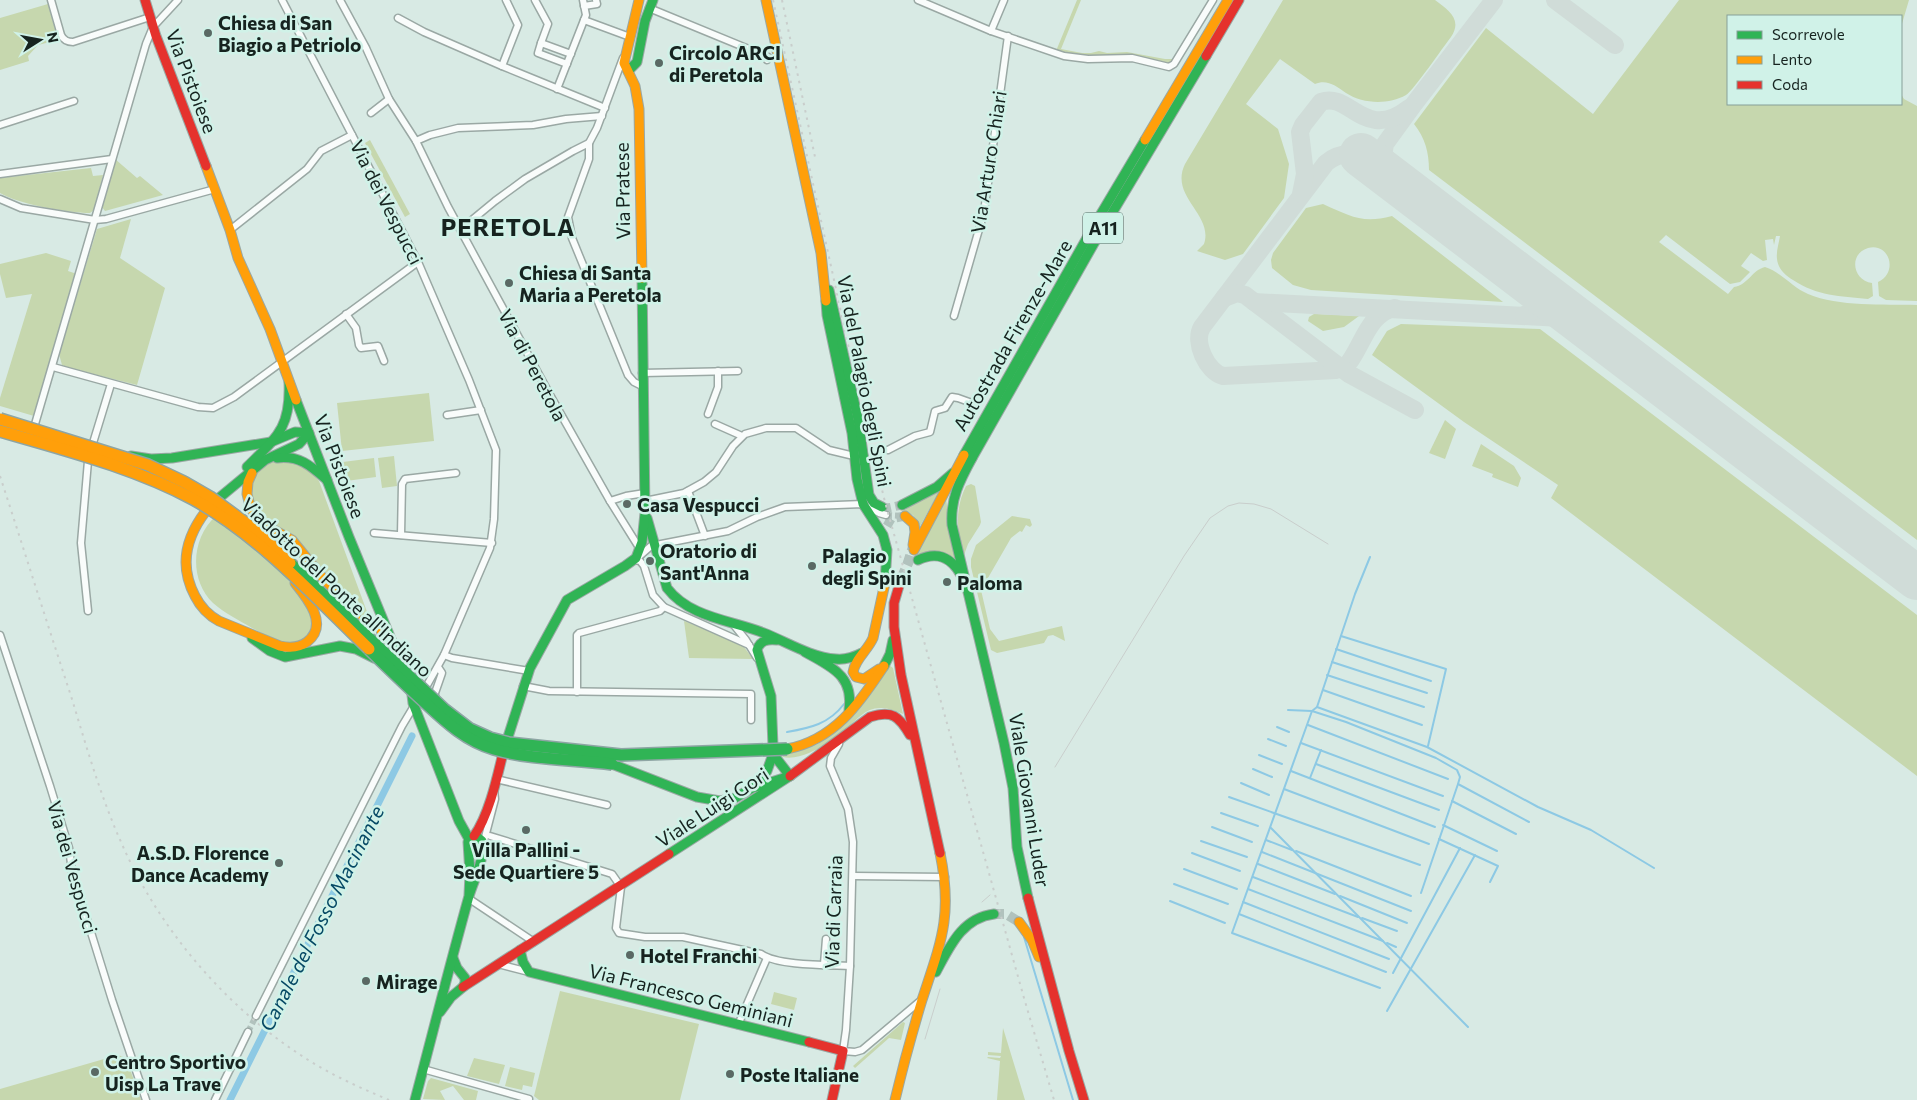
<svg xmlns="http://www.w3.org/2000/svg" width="1917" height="1100" viewBox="0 0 1917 1100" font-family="Commissioner,sans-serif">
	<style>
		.green { fill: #c6d7ae }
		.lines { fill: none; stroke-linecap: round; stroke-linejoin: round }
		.stream { stroke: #8dc9e4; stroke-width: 2 }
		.canal { stroke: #8dc9e4; stroke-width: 7 }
		.taxiway { stroke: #d0dcd8; stroke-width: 18 }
		.runway { stroke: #d0dcd8; stroke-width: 44 }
		.street-tunnel { stroke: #b1c2bd; stroke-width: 6; stroke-dasharray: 6 3; stroke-linecap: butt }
		.secondary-tunnel { stroke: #b1c2bd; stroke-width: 9; stroke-dasharray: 9 4.5; stroke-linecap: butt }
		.primary-tunnel { stroke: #b1c2bd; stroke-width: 10; stroke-dasharray: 10 5; stroke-linecap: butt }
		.street-casing { stroke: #9aa8a4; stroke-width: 9 }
		.fast-casing { stroke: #9aa8a4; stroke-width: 11 }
		.slow-casing { stroke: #9aa8a4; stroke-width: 11 }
		.jam-casing { stroke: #9aa8a4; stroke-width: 11 }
		.street { stroke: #f9fcfb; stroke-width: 6 }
		.fast { stroke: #30b455; stroke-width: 9 }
		.slow { stroke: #ff9f0a; stroke-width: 9 }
		.jam { stroke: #e5322d; stroke-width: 9 }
		.tram { stroke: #c9cecc; stroke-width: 1 }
		.rail { stroke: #c9cecc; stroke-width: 2; stroke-dasharray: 2.5 5; stroke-linecap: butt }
		.fast-bridge-casing { stroke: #8ea5a4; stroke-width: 14; stroke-linecap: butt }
		.slow-bridge-casing { stroke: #8ea5a4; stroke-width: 14; stroke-linecap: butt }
		.fast-bridge { stroke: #30b455; stroke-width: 11 }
		.slow-bridge { stroke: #ff9f0a; stroke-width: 11 }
		.poi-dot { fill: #5a6964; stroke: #d0f2e8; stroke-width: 2 }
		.labels { text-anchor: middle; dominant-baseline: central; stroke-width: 5; stroke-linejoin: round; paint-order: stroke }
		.shield { fill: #d0f2e8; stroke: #4e615b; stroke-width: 1 }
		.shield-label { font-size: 18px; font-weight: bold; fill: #16231f }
		.poi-label { font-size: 19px; font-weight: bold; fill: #16231f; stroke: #d0f2e8; text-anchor: start }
		.street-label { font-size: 19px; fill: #16231f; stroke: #d0f2e8 }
		.water-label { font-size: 20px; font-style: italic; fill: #064965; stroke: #d0f2e8 }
		.district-label { font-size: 24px; font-weight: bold; letter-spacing: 1px; fill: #16231f; stroke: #d0f2e8 }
	</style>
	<rect width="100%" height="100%" fill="#d8eae4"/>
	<g class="green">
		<path d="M1077,0H1081L1061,49L1082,53H1091L1099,51L1107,53L1127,52L1165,59H1172L1178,52L1173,62L1168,64L1081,57L1056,51Z"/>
		<path d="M1283,0H1435C1448,10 1463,19 1451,37C1443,47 1414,90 1406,95C1388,105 1363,104 1346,93C1336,86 1327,79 1315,84L1280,59L1246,104L1278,129L1289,164L1284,198L1243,254L1225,260L1197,251L1204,244C1214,214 1169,197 1185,164Z"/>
		<path d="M1679,0H1909L1901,27V16H1728V104H1901V94L1904,99L1917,106V301L1886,300L1879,296L1878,282C1899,272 1889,242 1868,248C1848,254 1853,281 1872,283L1873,296L1868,299C1840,296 1817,296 1793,280C1785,275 1778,269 1777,259C1776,251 1779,243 1780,236H1776L1774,245L1773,239L1765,240L1767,260L1763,261L1751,253L1741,266L1750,272L1740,282L1730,284L1666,235L1659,242L1728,294L1734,287C1748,285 1752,270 1765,267C1781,272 1793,288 1808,294C1839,307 1883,304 1917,305V540L1429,170C1429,152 1425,138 1414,124L1486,28L1593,114Z"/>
		<path d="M48,4L58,40L38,45L28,56L29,61L0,70V18Z"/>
		<path d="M370,140L410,214L405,217L365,143Z"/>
		<path d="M115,159L137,178L140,176L163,195L105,211L102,207Z"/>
		<path d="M91,168L93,176L103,175L94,210L90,213C68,213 18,204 0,193V178Z"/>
		<path d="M1323,204C1350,216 1362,224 1392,216L1503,302L1311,290L1293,285L1272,268L1271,260L1273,253L1306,208Z"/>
		<path d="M131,219L120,258L165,288L137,385L69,368L62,365L59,354L97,229Z"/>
		<path d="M46,253L71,261L68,271L77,274L34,416L0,406V398L32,294L6,298L0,274V264Z"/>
		<path d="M1314,314H1317L1359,316L1344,327L1323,331L1308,321L1309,317Z"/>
		<path d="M1401,324L1540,329L1917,615V776L1551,498L1558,485L1464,422L1372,355L1387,331Z"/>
		<path d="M429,393L434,441L342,451L337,403Z"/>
		<path d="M1445,420L1456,429L1445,459L1429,453Z"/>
		<path d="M1481,444L1514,466L1521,478L1518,487L1492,477L1493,474L1472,466Z"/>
		<path d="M394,456L397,486L382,488L378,458Z"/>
		<path d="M374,458L376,477L346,481L343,462Z"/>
		<path d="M288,460C302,464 310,470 319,481L377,639L371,633L350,601L295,536C287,530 266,523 261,517C247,499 247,470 273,462C277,461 283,461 288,460Z"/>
		<path d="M971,484L975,486L981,522L980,525L968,544L964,555C956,532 955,508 966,486Z"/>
		<path d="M939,489L940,490L919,528L913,515L903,513V511Z"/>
		<path d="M946,498L951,538L956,560L917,555L944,499Z"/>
		<path d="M216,516L277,567L308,603L313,625C309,633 304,642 295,644C281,646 264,634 252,628C239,620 224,613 213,603C189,580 191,538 216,516Z"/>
		<path d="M1012,516L1030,519L1032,525L1030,527L1026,525L1022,532L1020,531L1011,538L981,590L990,629L999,641L1062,626L1065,641L1053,635L1048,636L1044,643L997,653L991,650L971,567V559L976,545Z"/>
		<path d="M684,621L738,642L744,647L753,659L689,658Z"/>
		<path d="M889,665L893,668L903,714C870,699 863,714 840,735C831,743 820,748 809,753C801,756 792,759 783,757L781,754L818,744Z"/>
		<path d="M560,991L699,1024L680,1100H539L534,1096Z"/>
		<path d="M774,992L797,998L794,1010L771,1004Z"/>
		<path d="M903,1022L905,1023L901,1040L889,1038L855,1068L853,1066Z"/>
		<path d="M1003,1028L1025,1100H997L1000,1061L987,1058L988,1057L1000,1058L1001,1056L988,1055V1052L1001,1053Z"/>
		<path d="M118,1055L126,1058L141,1100H0V1089Z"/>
		<path d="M474,1058L505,1065L499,1084L467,1076Z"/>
		<path d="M510,1067L535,1073L532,1087L523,1085L522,1090L505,1086Z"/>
		<path d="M431,1078L478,1091L476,1100H464L453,1086L440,1091L445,1100L423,1099L428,1081Z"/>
	</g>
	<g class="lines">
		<g class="stream">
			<path d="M1370,557L1355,594L1317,707L1312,711L1232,933L1380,988"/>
			<path d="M1341,636L1446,669L1428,746"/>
			<path d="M1336,649L1431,681"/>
			<path d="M1332,662L1427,693"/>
			<path d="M1327,675L1424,707"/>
			<path d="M1323,690L1422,725"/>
			<path d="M1317,707L1427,747L1538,807L1591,830L1654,868"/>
			<path d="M1288,710L1312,711L1346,722L1436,758L1457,770L1460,777L1458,784L1421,893"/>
			<path d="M1308,725L1448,779"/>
			<path d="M1277,727L1289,732"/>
			<path d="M787,732C810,728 829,724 844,704"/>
			<path d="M1268,739L1286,746"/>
			<path d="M1301,743L1443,796"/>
			<path d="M1259,755L1282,764"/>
			<path d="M1316,764L1439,810"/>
			<path d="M1253,769L1272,777"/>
			<path d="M1291,771L1435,827"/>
			<path d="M1310,778L1321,750"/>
			<path d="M1241,783L1269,795"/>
			<path d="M1458,784L1529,822"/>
			<path d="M1284,789L1429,844"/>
			<path d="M1229,797L1420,865"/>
			<path d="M1452,801L1516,834"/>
			<path d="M1221,813L1258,826"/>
			<path d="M1443,825L1497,851"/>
			<path d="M1212,827L1252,842"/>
			<path d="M1271,828L1468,1027"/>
			<path d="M1439,839L1498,866L1490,882"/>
			<path d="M1266,840L1292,850"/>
			<path d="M1201,841L1247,857"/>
			<path d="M1296,851L1411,896"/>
			<path d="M1262,852L1411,911"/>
			<path d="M1192,853L1240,871"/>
			<path d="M1258,864L1335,894"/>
			<path d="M1184,869L1237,889"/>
			<path d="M1253,877L1358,917"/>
			<path d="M1174,884L1228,904"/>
			<path d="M1248,889L1383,941"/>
			<path d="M1340,896L1407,923"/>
			<path d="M1170,901L1225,923"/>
			<path d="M1243,902L1389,959"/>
			<path d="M1239,914L1386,972"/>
			<path d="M1362,918L1397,931"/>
			<path d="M1024,937L1073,1100"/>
			<path d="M1387,943L1396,947"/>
			<path d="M1393,973L1460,848"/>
			<path d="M1387,1011L1475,855"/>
		</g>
		<path class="canal" d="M230,1100L412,736"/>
		<g class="taxiway">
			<path d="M1555,0L1615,45"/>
			<path d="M1367,159C1352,152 1339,152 1326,163L1202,327C1193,342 1207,372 1223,376L1336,370L1346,366L1350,361C1363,343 1370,312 1395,308"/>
			<path d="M1410,192L1393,177L1386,168L1383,156L1385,144L1414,104L1494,0"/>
			<path d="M1301,194L1305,174L1300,132L1303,125L1321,102C1350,91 1364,143 1409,108"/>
			<path d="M1224,298L1237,293L1245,295L1349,374L1415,410"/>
			<path d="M1254,302L1562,318L1579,323L1591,331"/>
			<path d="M1524,315C1544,308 1539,295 1527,282"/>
		</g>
		<path class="runway" d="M1361,155L1917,578"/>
		<g class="street-tunnel">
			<path d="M870,455L888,450"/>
			<path d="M886,515L905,516"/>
			<path d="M248,1032L256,1016"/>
		</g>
		<g class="secondary-tunnel">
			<path d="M882,507L888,508L902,505"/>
			<path d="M887,526L891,519L905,516"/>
			<path d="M907,564L913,545"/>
		</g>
		<g class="primary-tunnel">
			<path d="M901,579L914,550"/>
			<path d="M994,914H1006L1019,922"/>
		</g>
		<defs>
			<g id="street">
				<path d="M51,0L61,35C64,41 68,42 73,42L150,17"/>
				<path d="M282,0L418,262L469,380L496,450L494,519L490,548L444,655L426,687"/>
				<path d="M340,0L366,48L389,99L416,141L448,207L550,395L610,501L640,549"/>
				<path d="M535,0L548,24L541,43"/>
				<path d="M918,0L991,31L1064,56L1088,59L1132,58L1169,67L1174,64L1213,0"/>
				<path d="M584,6L597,4L596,0"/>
				<path d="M649,8L768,57L767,60"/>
				<path d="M398,18L424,32L502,66L605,108"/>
				<path d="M584,20L630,37"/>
				<path d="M991,31L1004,0"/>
				<path d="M567,64L538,53L541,43L571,54"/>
				<path d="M502,66L518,25L506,0"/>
				<path d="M557,89L586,15L583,0"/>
				<path d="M371,113L389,99"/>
				<path d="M0,125L74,101"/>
				<path d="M416,141L430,135L458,128L533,125L566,119L602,116"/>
				<path d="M589,143V159L568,217L572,238L628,375L634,382L642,386"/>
				<path d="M0,174L112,159"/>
				<path d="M0,199L21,208L95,220L106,219L215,189"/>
				<path d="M461,229L495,201L525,179L573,151L589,143L597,128L623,58"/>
				<path d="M230,230L307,169L321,151L352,135"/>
				<path d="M346,314L356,328L359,345L361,348L378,346L384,361"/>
				<path d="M954,316L984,212L1008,36"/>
				<path d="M53,367L198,407L213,408L234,397L418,262"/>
				<path d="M642,373L738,371"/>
				<path d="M708,414L718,387V371"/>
				<path d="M447,415L481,410"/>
				<path d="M715,424L742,436"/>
				<path d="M33,431L146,44L153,27L178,0"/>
				<path d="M93,443L111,384"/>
				<path d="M888,450L915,436L930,432L935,411L945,408L952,397L958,398L972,403"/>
				<path d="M688,491L705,536"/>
				<path d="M610,501L626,496L645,493"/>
				<path d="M645,501L684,493L704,482L716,472L733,446L745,434L766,428H796L829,450L854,456"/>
				<path d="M374,533L492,543"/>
				<path d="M401,535L402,484L405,479L456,473"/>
				<path d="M88,611L81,543L88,461"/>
				<path d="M733,624L746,640L757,658"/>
				<path d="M0,635L50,786L69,848L72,871L112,1000L146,1100"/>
				<path d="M749,645L664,607L653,595L644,566L640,561L635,560L651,546L728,531L757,517L785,507L863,504L879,513L886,515"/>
				<path d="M444,655L452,658L529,671"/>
				<path d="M523,686L549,691L751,694V720"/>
				<path d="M577,692V635L579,633L660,611L664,607"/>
				<path d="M435,700V693L442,673L438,667"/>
				<path d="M839,744L831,758L830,766L848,809L853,842L850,966L846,1030L843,1051L855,1052L862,1050L919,1002"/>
				<path d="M496,779L607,805"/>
				<path d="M490,836L612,874L621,887L616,928L619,933L645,937H683L761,954C778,966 827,965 850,966"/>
				<path d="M484,841L495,799L494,790"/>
				<path d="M853,876L945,877"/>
				<path d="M468,898L534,942"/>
				<path d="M498,964L529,972"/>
				<path d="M824,964L826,939"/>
				<path d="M256,1016L402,726L414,706"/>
				<path d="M738,1025L767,958"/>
				<path d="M423,1069L529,1099"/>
				<path d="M215,1100L248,1032"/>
			</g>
			<g id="fast">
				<path d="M628,71L637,62L645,21L653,0"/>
				<path d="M829,290L858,419L869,495L874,503L882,507"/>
				<path d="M826,301L827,315L852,433L857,479L863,504L883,535L887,550L885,583"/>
				<path d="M296,400L349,537L400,661"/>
				<path d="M964,455L1092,229L1145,140"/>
				<path d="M131,456L151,459L172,458L271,442L295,432L309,433L299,444L265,460L219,498"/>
				<path d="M277,458C299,455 311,466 327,480"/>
				<path d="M972,458C960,480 950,499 952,525L1004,743L1013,788L1017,847L1028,898"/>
				<path d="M972,458L1093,245L1206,56"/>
				<path d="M247,467C277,437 291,428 289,382"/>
				<path d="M902,505L937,487L953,473"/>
				<path d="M647,518L667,588C690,618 731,620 764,633C787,642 810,657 836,659C845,660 854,657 862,653"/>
				<path d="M918,560C937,551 951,557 961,575"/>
				<path d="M252,638L270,651L285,657L340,646L356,649L374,658"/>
				<path d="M805,652C831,667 854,675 849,710"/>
				<path d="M884,666L890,654L893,640"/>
				<path d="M412,695L413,703L459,821L469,839"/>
				<path d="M508,737L530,668L567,600L625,566L636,558L642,542L645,513L642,278"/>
				<path d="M773,746L771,696L757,650C760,640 768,639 777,640"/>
				<path d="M612,764L697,797L720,801L735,798L752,788L767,771L773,754"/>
				<path d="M756,787L790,776"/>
				<path d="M669,854L790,776L773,754"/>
				<path d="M520,950L523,962L529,972L809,1042"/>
				<path d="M936,972C950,946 962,918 994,914"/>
				<path d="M440,1012L451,997L463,987L465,983V978L457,968L453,958"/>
				<path d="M415,1100C433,1032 450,964 469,896C474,879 485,860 482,841L476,836L471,838L468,842L470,874L469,895"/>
			</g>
			<g id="slow">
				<path d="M639,0L624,63L635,86L639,109L642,278"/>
				<path d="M766,0L821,253L826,301"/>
				<path d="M1145,140L1228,0"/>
				<path d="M206,166L230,230L238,258L270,329L296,400"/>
				<path d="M252,473L248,482L247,494L250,506L256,517L265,525L292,540L367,632"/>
				<path d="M206,511C186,537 179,566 195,596C200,606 208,615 219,621L280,646C289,648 299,648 307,642C329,625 308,599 295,583"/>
				<path d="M905,516L914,524L915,532L913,545"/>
				<path d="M914,550L964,455"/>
				<path d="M379,621L385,647"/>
				<path d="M879,669L864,679L856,677L853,672C855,659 868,650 873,638L885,583"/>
				<path d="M787,749C834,740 859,704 884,666"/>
				<path d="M1019,922L1032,940L1039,957"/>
				<path d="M895,1100C903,1066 912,1033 922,1000C941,942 953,916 940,853"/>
			</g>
			<g id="jam">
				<path d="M145,0L156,36L206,166"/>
				<path d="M1206,56L1239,0"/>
				<path d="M901,579L894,603V627L901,675L940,853"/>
				<path d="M790,776L870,717C892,710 899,716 910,735"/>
				<path d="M474,836C489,815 497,778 503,753"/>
				<path d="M1028,898L1069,1051L1084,1100"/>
				<path d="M463,987L669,854"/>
				<path d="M809,1042L843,1051L832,1100"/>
			</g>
		</defs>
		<use href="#street" class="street-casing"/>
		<use href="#fast" class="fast-casing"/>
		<use href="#slow" class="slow-casing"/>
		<use href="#jam" class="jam-casing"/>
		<use href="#street" class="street"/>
		<use href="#fast" class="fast"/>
		<use href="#slow" class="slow"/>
		<use href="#jam" class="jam"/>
		<g class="tram">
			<path d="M1055,767L1184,556L1210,518L1228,506L1239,503L1254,504L1271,509L1328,544"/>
			<path d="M982,902L990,895"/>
			<path d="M925,1039L940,989"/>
		</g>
		<g class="rail">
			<path d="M773,0L856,381L885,502L1024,998L1054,1100"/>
			<path d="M782,0L815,157"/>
			<path d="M0,476C24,550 47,623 71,696C86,745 100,795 121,842C158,927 222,1003 299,1054C327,1073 358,1087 389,1100"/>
		</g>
		<defs>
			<g id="fast-bridge">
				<path d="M290,563L444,709L470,729L490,738L509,743L621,755L787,749"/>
				<path d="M369,649C385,665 402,681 419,697C442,718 463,740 494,749C532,760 573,759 612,764"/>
			</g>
			<g id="slow-bridge">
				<path d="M0,419L148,465L184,482L210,497L258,532L290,563"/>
				<path d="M0,431C65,450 133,467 193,499C260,536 314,596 369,649"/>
			</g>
		</defs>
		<use href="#fast-bridge" class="fast-bridge-casing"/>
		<use href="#slow-bridge" class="slow-bridge-casing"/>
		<use href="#fast-bridge" class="fast-bridge"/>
		<use href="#slow-bridge" class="slow-bridge"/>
	</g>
	<g class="poi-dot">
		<circle cx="208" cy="33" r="5"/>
		<circle cx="659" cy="63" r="5"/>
		<circle cx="509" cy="283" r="5"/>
		<circle cx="627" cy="504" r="5"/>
		<circle cx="650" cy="561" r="5"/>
		<circle cx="812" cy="566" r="5"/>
		<circle cx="947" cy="582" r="5"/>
		<circle cx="526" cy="830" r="5"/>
		<circle cx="279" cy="863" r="5"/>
		<circle cx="630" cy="955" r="5"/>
		<circle cx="366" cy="981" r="5"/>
		<circle cx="95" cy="1072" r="5"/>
		<circle cx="730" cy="1074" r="5"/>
	</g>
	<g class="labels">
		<rect class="shield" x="1083" y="212.5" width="40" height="31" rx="4"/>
		<g class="shield-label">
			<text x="1103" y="228">A11</text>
		</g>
		<g class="poi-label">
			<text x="218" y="22">Chiesa di San<tspan x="218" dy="22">Biagio a Petriolo</tspan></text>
			<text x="669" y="52">Circolo ARCI<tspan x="669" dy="22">di Peretola</tspan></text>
			<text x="519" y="272">Chiesa di Santa<tspan x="519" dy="22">Maria a Peretola</tspan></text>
			<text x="637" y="504">Casa Vespucci</text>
			<text x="660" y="550">Oratorio di<tspan x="660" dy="22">Sant'Anna</tspan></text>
			<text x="822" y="555">Palagio<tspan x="822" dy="22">degli Spini</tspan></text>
			<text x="957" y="582">Paloma</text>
			<text x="526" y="849" text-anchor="middle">Villa Pallini -<tspan x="526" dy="22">Sede Quartiere 5</tspan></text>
			<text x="269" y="852" text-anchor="end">A.S.D. Florence<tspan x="269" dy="22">Dance Academy</tspan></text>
			<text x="640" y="955">Hotel Franchi</text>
			<text x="376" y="981">Mirage</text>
			<text x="105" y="1061">Centro Sportivo<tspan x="105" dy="22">Uisp La Trave</tspan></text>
			<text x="740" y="1074">Poste Italiane</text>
		</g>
		<g class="street-label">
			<text transform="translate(192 81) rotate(69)">Via Pistoiese</text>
			<text transform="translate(988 162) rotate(-81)">Via Arturo Chiari</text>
			<text transform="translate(622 191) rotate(-91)">Via Pratese</text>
			<text transform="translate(387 202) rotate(63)">Via dei Vespucci</text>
			<text transform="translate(1012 335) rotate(-60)">Autostrada Firenze-Mare</text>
			<text transform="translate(533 365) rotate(62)">Via di Peretola</text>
			<text transform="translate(865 381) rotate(79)">Via del Palagio degli Spini</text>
			<text transform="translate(340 466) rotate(69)">Via Pistoiese</text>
			<text transform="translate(337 587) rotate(43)">Viadotto del Ponte all'Indiano</text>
			<text transform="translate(1030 800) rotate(81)">Viale Giovanni Luder</text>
			<text transform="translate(712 807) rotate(-33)">Viale Luigi Gori</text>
			<text transform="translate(73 867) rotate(74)">Via dei Vespucci</text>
			<text transform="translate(833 912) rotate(-88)">Via di Carraia</text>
			<text transform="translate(691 995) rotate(14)">Via Francesco Geminiani</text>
		</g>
		<g class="water-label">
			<text transform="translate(321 918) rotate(-63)">Canale del Fosso Macinante</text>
		</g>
		<g class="district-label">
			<text x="508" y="226">PERETOLA</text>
		</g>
	</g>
	<rect x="1727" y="15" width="175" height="90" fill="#d0f2e8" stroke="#869f98"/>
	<rect x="1737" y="31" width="25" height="8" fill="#30b455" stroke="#869f98"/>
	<text x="1772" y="40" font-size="15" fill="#16231f">Scorrevole</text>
	<rect x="1737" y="56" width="25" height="8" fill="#ff9f0a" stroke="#869f98"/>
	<text x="1772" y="65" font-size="15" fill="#16231f">Lento</text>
	<rect x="1737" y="81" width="25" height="8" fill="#e5322d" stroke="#869f98"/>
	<text x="1772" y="90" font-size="15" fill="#16231f">Coda</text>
	<g transform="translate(40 40) rotate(79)" stroke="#d0f2e8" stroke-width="4" paint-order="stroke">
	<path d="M0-4L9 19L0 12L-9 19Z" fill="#16231f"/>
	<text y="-8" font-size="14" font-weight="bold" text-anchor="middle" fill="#16231f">N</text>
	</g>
</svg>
